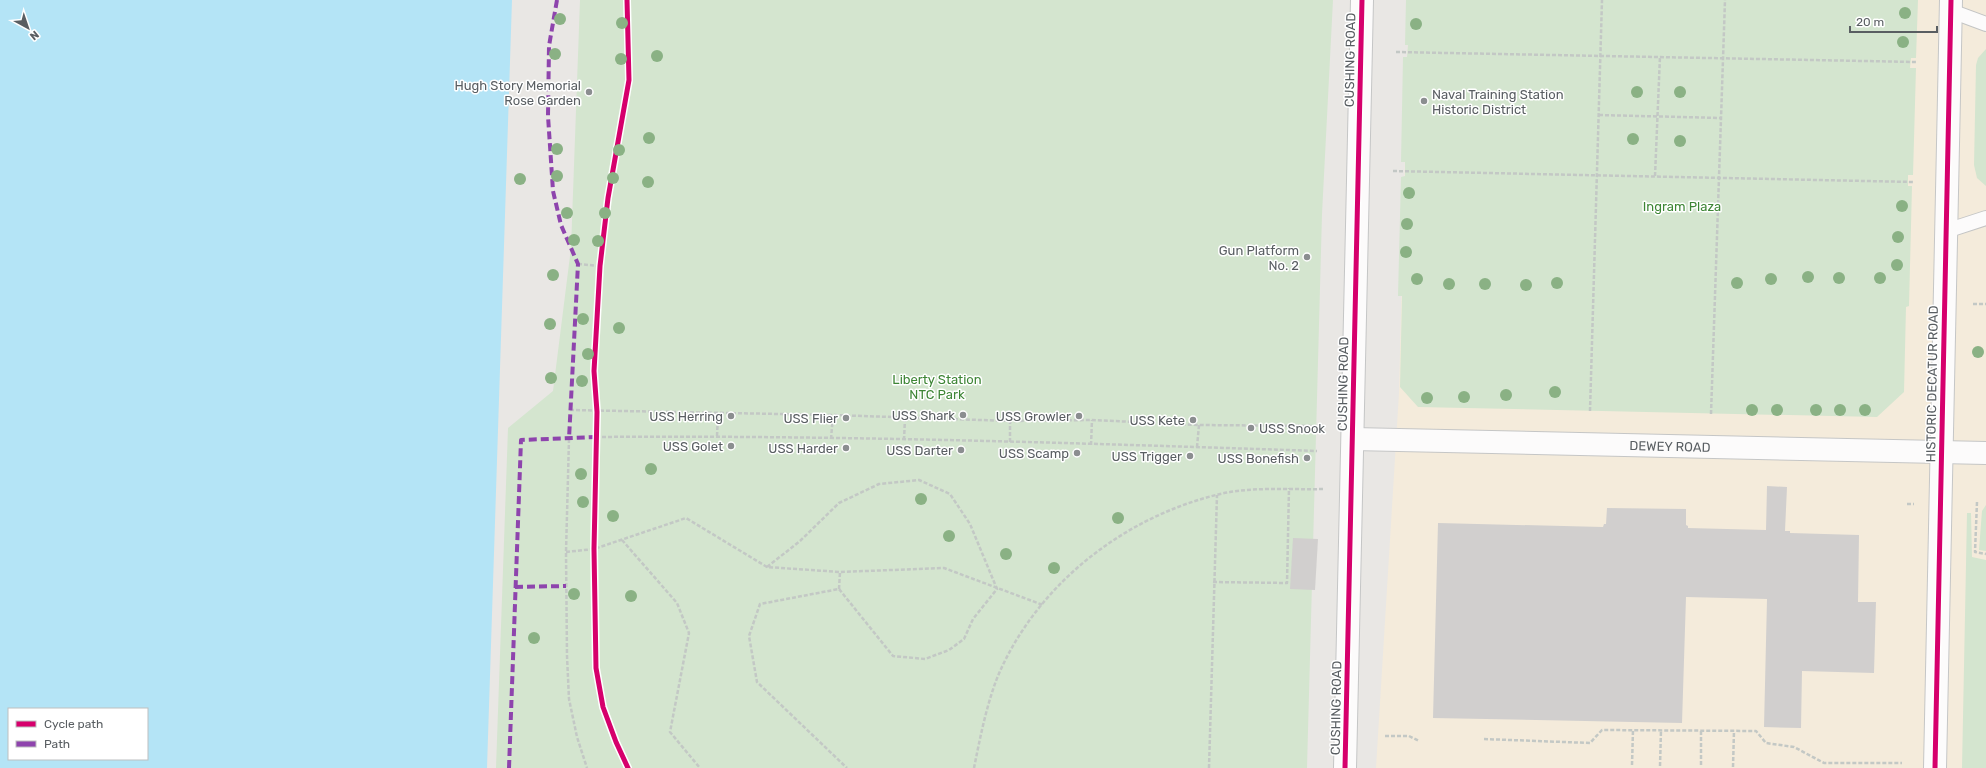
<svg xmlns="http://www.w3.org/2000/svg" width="1986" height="768" viewBox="0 0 1986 768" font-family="Rubik,sans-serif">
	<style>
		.commercial { fill: #f4ebdb }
		.green { fill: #d4e5cf }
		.water { fill: #b4e4f6; fill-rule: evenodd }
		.building { fill: #d1cfce }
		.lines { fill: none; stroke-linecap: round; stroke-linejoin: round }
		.lane-casing { stroke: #c4c5c5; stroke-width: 16 }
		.secondary-casing { stroke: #c5c6c6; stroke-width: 24 }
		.path { stroke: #c3c8c5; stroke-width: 2.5; stroke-dasharray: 4 2; stroke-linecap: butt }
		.lane { stroke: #fcfbfb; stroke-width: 14 }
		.secondary { stroke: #fcfbfb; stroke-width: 22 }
		.quiet { stroke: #8e44ad; stroke-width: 4; stroke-dasharray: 8 4; stroke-linecap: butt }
		.cycleway-casing { stroke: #fff; stroke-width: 8 }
		.cycleway { stroke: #d6006c; stroke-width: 5 }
		.tree { fill: #8ab184 }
		.poi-dot { fill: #8b8e90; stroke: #fff; stroke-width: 1.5 }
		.labels { text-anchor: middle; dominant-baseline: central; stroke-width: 3; stroke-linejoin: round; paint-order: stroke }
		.street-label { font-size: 13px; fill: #595e62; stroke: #fff }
		.poi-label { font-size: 13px; fill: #595e62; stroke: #fff; text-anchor: end }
		.park-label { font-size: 13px; fill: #3d8535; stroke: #fff }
	</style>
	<rect width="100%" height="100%" fill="#e9e7e4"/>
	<path class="commercial" d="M1409,0H1986V768H1376L1399,393Z"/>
	<g class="green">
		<path d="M580,0H1333L1322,214L1307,768H496L508,428L553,391L571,248Z"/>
		<path d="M1406,0H1918L1916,58H1911L1910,68H1916L1913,175H1908V186H1912L1909,306L1906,307L1904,392L1877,417L1418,407L1400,387L1402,296H1398L1401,177L1405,176V162H1401L1403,57H1407L1408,45H1405Z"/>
		<path d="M1986,49V186L1977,178L1974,165L1976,65L1978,58Z"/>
		<path d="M1986,505V551L1979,550L1982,511Z"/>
		<path d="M1967,513H1971L1972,557L1986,560V768H1962Z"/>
	</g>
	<path class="water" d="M0,0H512L487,768H0ZM9,709H147V759H9Z"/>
	<g class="building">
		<path d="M1767,486L1787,487L1785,531H1790V533L1859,535L1858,602H1876L1874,673L1802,671L1801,728L1764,727L1767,599L1686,597L1682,723L1433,718L1438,523L1603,527L1604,524H1606L1607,508L1686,509V525L1688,526V528L1766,530Z"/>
		<path d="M1293,538L1318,539L1315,590L1290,589Z"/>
	</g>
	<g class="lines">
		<defs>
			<g id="lane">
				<path d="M1951,11L1986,24"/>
				<path d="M1946,231L1986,218"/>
			</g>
			<g id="secondary">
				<path id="s1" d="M1353,439L1986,453"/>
				<path d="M1345,768L1362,0"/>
				<path d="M1935,768L1951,0"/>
			</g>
		</defs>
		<use href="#lane" class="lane-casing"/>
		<use href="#secondary" class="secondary-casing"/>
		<g class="path">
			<path d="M1396,52L1916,62"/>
			<path d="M1599,115L1721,118"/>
			<path d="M1393,171L1913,182"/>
			<path d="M1655,176L1660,56"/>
			<path d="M578,264L600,266"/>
			<path d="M1973,304H1986"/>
			<path d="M570,410L833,415L1010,421L1092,420L1199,425L1318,426"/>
			<path d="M1590,411L1602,0"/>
			<path d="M1711,414L1725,0"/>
			<path d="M717,436L718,414"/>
			<path d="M596,437C836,435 1077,443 1317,451"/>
			<path d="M569,439L566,552L567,656L569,699L577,737L587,768"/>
			<path d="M831,439L833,415"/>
			<path d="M904,440L905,418"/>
			<path d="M1010,442V421"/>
			<path d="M1091,445L1092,420"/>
			<path d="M1197,447L1199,425"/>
			<path d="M1977,502L1975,552L1986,554"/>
			<path d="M1907,504H1914"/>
			<path d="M622,540L677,603L689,633L670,732L700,768"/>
			<path d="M566,552L594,549L686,518L767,567L840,572L944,568L1043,605"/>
			<path d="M767,567L800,541L839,503L879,484L919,480L950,494L970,524L997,589L973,619L964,639L949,650L925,659L893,656L839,589L760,604L749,636L757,682L847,768"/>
			<path d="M1213,582L1287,583L1289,488"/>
			<path d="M839,589L840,572"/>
			<path d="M1385,736H1409L1419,741"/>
			<path d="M1484,739L1590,743L1602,730L1756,731L1766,743L1794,747L1824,763H1902"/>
			<path d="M1632,765L1633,730"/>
			<path d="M1701,765V731"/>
			<path d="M1660,766L1661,730"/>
			<path d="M1733,767L1734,731"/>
			<path d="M974,768C980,738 988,697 1001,669C1041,582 1124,518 1216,495C1251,486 1288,490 1324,489"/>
			<path d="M1209,768L1217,495"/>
		</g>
		<use href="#lane" class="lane"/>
		<use href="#secondary" class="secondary"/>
		<g class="quiet">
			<path d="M557,0L549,46L548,116L553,191L561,225L578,264L569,439"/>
			<path d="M515,587L566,586"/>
			<path d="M509,768L521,440L596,437"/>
		</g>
		<defs>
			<g id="cycleway">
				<path d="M627,0L629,80L608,198L600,266L594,371L597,412L594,549L596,668L603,707L616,742L628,768"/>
				<path d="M1345,768L1362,0"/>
				<path d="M1935,768L1951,0"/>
			</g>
		</defs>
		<use href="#cycleway" class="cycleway-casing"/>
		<use href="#cycleway" class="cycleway"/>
	</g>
	<g class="tree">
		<circle cx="1905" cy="13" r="6"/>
		<circle cx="560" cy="19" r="6"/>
		<circle cx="622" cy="23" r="6"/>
		<circle cx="1416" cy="24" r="6"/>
		<circle cx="1903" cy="42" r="6"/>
		<circle cx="555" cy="54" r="6"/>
		<circle cx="657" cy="56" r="6"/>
		<circle cx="621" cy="59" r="6"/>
		<circle cx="1637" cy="92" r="6"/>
		<circle cx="1680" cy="92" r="6"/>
		<circle cx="649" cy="138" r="6"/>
		<circle cx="1633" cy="139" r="6"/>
		<circle cx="1680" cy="141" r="6"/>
		<circle cx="557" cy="149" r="6"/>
		<circle cx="619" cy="150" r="6"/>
		<circle cx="557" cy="176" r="6"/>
		<circle cx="613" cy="178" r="6"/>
		<circle cx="520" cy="179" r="6"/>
		<circle cx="648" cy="182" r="6"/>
		<circle cx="1409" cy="193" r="6"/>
		<circle cx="1902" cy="206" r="6"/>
		<circle cx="567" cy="213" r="6"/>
		<circle cx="605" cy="213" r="6"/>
		<circle cx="1407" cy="224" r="6"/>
		<circle cx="1898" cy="237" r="6"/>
		<circle cx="574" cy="240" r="6"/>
		<circle cx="598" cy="241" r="6"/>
		<circle cx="1406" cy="252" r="6"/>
		<circle cx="1897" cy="265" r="6"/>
		<circle cx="553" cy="275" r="6"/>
		<circle cx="1808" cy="277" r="6"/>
		<circle cx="1839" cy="278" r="6"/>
		<circle cx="1880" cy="278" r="6"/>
		<circle cx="1417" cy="279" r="6"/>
		<circle cx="1771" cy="279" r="6"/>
		<circle cx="1557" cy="283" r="6"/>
		<circle cx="1737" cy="283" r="6"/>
		<circle cx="1449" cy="284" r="6"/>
		<circle cx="1485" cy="284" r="6"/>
		<circle cx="1526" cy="285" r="6"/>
		<circle cx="583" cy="319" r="6"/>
		<circle cx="550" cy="324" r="6"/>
		<circle cx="619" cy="328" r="6"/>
		<circle cx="1978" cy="352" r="6"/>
		<circle cx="588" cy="354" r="6"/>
		<circle cx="551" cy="378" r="6"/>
		<circle cx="582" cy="381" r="6"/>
		<circle cx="1555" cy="392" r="6"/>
		<circle cx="1506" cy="395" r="6"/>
		<circle cx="1464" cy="397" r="6"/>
		<circle cx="1427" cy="398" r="6"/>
		<circle cx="1752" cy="410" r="6"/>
		<circle cx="1777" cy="410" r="6"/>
		<circle cx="1816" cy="410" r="6"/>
		<circle cx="1840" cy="410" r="6"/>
		<circle cx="1865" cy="410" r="6"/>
		<circle cx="651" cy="469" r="6"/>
		<circle cx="581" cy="474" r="6"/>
		<circle cx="921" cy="499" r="6"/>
		<circle cx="583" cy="502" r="6"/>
		<circle cx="613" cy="516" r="6"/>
		<circle cx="1118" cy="518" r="6"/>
		<circle cx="949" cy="536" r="6"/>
		<circle cx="1006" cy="554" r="6"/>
		<circle cx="1054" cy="568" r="6"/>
		<circle cx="574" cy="594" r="6"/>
		<circle cx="631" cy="596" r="6"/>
		<circle cx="534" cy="638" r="6"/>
	</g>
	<g class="poi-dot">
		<circle cx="589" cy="92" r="4"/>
		<circle cx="1424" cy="101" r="4"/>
		<circle cx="1307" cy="257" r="4"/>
		<circle cx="963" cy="415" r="4"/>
		<circle cx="731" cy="416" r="4"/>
		<circle cx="1079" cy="416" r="4"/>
		<circle cx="846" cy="418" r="4"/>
		<circle cx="1193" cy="420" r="4"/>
		<circle cx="1251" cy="428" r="4"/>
		<circle cx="731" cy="446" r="4"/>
		<circle cx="846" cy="448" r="4"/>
		<circle cx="961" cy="450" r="4"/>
		<circle cx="1077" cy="453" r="4"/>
		<circle cx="1190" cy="456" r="4"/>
		<circle cx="1307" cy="458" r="4"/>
	</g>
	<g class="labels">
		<g class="street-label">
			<text transform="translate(1350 60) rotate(-89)">CUSHING ROAD</text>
			<text transform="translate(1343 384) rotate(-89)">CUSHING ROAD</text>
			<text transform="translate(1932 384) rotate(-89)">HISTORIC DECATUR ROAD</text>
			<text stroke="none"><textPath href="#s1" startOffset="317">DEWEY ROAD</textPath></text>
			<text transform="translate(1336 708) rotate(-89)">CUSHING ROAD</text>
		</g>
		<g class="poi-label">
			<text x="581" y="85">Hugh Story Memorial<tspan x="581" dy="15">Rose Garden</tspan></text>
			<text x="1432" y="94" text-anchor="start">Naval Training Station<tspan x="1432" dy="15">Historic District</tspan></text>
			<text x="1299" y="250">Gun Platform<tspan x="1299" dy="15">No. 2</tspan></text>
			<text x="955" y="415">USS Shark</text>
			<text x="723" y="416">USS Herring</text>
			<text x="1071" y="416">USS Growler</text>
			<text x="838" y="418">USS Flier</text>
			<text x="1185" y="420">USS Kete</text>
			<text x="1259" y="428" text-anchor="start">USS Snook</text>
			<text x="723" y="446">USS Golet</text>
			<text x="838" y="448">USS Harder</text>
			<text x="953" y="450">USS Darter</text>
			<text x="1069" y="453">USS Scamp</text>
			<text x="1182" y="456">USS Trigger</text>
			<text x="1299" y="458">USS Bonefish</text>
		</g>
		<g class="park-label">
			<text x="1682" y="206">Ingram Plaza</text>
			<text x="937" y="379">Liberty Station<tspan x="937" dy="15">NTC Park</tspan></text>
		</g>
	</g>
	<rect x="8" y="708" width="140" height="52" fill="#ffffff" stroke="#bdbfc0"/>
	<rect x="16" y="721" width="20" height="6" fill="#d6006c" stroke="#bdbfc0"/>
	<text x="44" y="728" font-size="12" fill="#595e62">Cycle path</text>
	<rect x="16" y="741" width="20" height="6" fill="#8e44ad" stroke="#bdbfc0"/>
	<text x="44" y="748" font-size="12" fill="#595e62">Path</text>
	<g transform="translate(28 28) rotate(140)" stroke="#ffffff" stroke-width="3" paint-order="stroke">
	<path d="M0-3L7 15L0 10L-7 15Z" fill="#595e62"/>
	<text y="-6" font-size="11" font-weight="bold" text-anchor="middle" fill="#595e62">N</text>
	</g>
	<path d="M1850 26v6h87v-6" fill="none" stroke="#595e62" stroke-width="2"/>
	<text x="1856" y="26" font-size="12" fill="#595e62" stroke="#ffffff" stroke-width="3" paint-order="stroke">20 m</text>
</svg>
